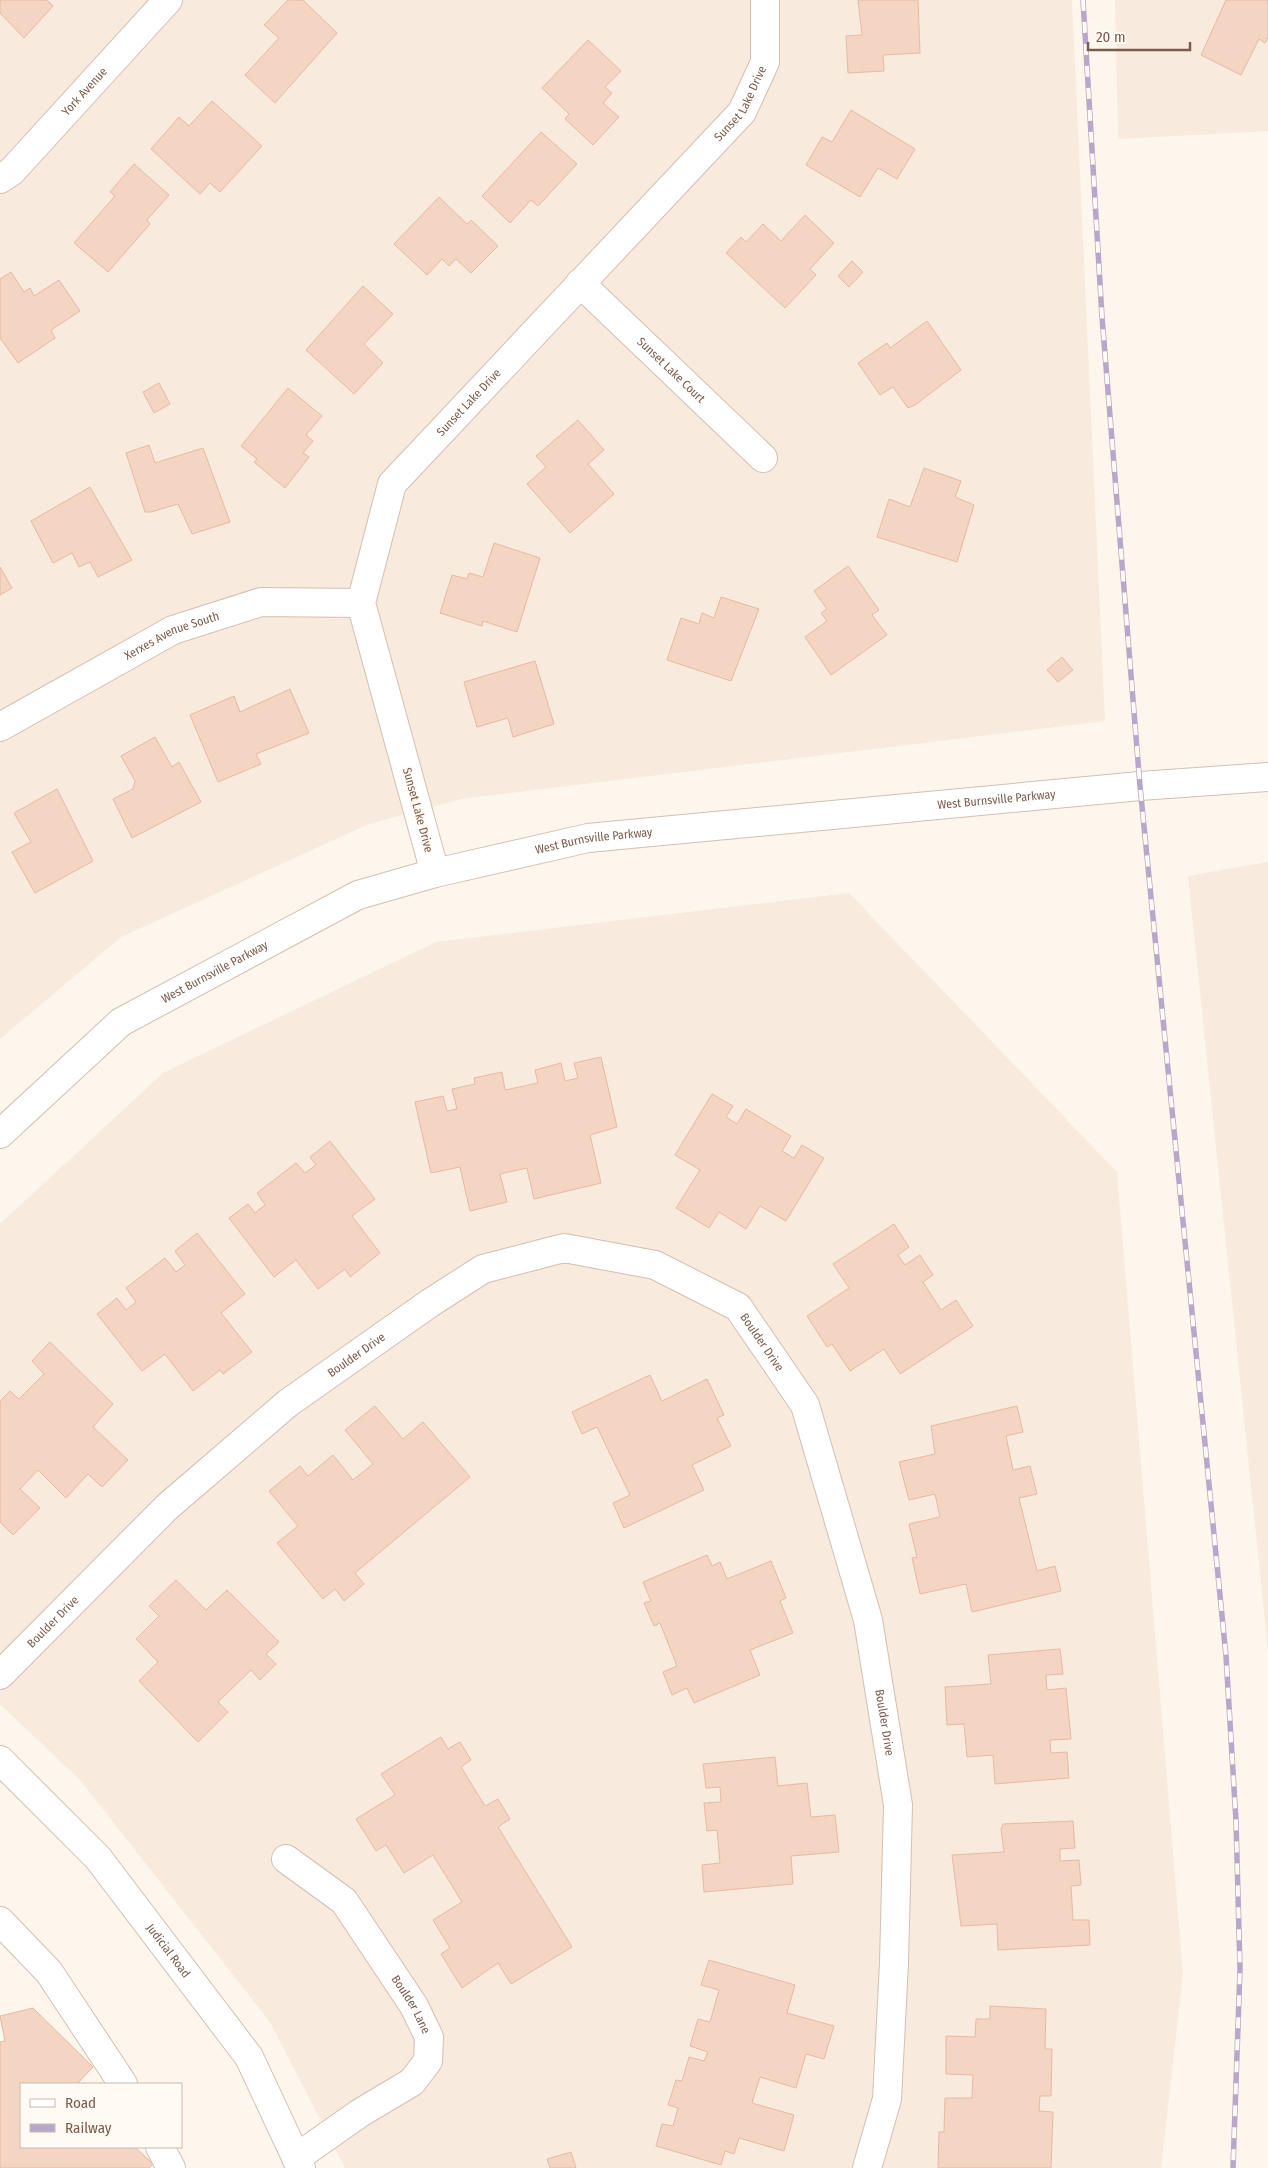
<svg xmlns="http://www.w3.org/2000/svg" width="1268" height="2168" viewBox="0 0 1268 2168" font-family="'Fira Sans Condensed',sans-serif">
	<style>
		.residential { fill: #f8eadc }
		.building { fill: #f4d4c2; stroke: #e7b9a2 }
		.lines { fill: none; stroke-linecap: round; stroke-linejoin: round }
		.minor-casing { stroke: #d4bfb2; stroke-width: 30 }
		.minor { stroke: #fff; stroke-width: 28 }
		.rail-casing { stroke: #b8a7ca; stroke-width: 5.5 }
		.rail { stroke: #fffaf3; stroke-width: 4; stroke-dasharray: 11; stroke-linecap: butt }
		.labels { text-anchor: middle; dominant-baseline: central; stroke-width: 4; stroke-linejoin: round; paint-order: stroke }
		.street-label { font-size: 12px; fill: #7b5b4c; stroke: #fffaf3 }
	</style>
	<rect width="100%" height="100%" fill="#fdf6ec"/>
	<g class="residential">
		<path d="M0,0H1072L1105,721L461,799L369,824L121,937L0,1039Z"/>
		<path d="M1115,0H1268V131L1118,139Z"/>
		<path d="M1268,862V1651L1188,876Z"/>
		<path d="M849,893L1117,1172L1183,1974L1161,2168H345L270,2022L81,1781L0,1704V1224L163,1073L436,942Z"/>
	</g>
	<g class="building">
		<path d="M0,0H47L53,6L24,38L0,13Z"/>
		<path d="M288,0H303L337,33L275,103L245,75L279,38L264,25Z"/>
		<path d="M858,0H918L920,53L883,55L884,71L848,73L846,36L862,35Z"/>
		<path d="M1226,0H1268V37L1265,43L1259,39L1241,75L1201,55Z"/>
		<path d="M588,40L621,71L605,87L612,93L603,103L619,117L593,145L565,119L569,114L542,88Z"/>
		<path d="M212,101L262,146L220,192L210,183L200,194L151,149L179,117L189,126Z"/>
		<path d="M851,110L915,149L897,179L878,168L860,197L806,165L822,137L832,142Z"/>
		<path d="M541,132L577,164L538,206L531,200L510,223L482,196Z"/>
		<path d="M134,164L169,195L147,220L150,224L108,272L74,243L115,196L110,192Z"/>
		<path d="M439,197L467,224L471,220L498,246L471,273L456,259L449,266L442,259L427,275L394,244Z"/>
		<path d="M805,215L834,243L810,269L816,275L785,308L726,253L741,237L746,242L763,224L781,241Z"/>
		<path d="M852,261L863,272L849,287L838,276Z"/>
		<path d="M11,272L24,292L30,288L34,296L59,280L80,311L51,330L55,338L18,363L0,338V279Z"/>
		<path d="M363,286L393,314L364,344L383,363L354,394L306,350Z"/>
		<path d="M927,321L961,370L915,405L908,408L893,387L880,395L858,363L887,343L890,348Z"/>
		<path d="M159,383L170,404L154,413L143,392Z"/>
		<path d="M288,388L322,416L306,435L313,441L303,453L309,457L285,488L254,462L257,459L241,446Z"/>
		<path d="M578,420L604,450L588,464L614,494L570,533L527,484L546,467L536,456Z"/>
		<path d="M149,445L155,463L203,448L230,522L192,534L178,504L151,512H145L126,453Z"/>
		<path d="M924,468L961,481L955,497L974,505L957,562L877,537L889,499L910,507Z"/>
		<path d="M90,487L132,560L98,577L90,562L79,567L72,553L53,563L31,521Z"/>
		<path d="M494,543L540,558L517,632L483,621L482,626L440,613L452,575L467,579L469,573L483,577Z"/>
		<path d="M848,566L879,610L872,615L887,635L831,675L805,637L827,621L821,613L827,609L814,591Z"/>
		<path d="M0,567L12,588L0,595Z"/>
		<path d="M721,597L759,609L731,681L667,660L681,618L699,624L702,613L714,618Z"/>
		<path d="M1062,657L1073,670L1058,682L1047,670Z"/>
		<path d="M535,661L554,724L513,737L508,718L477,727L464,682Z"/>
		<path d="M290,689L309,733L256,754L261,764L218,782L190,715L234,696L240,712Z"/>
		<path d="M155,737L172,767L179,762L201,802L132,838L113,799L133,789L135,781L121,756Z"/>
		<path d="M57,789L93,861L35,893L12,852L31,842L14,813Z"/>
		<path d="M601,1057L617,1127L590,1135L601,1183L534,1199L527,1168L500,1174L507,1202L470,1211L460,1167L431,1173L415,1102L443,1096L447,1111L457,1109L452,1089L475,1084L474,1078L502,1072L505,1090L538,1083L535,1070L561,1063L565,1081L578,1078L574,1063Z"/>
		<path d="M712,1094L733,1106L726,1117L737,1124L746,1109L791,1136L782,1151L794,1158L802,1145L824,1158L786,1221L760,1206L746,1229L719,1212L709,1228L676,1208L700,1170L675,1155Z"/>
		<path d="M330,1141L375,1199L352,1216L380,1253L350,1277L345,1269L318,1289L296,1260L274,1277L229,1218L248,1204L255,1213L265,1205L257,1193L296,1163L305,1173L316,1165L310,1157Z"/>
		<path d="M894,1224L909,1247L898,1255L905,1265L920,1255L933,1275L923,1282L941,1310L956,1300L973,1326L900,1374L884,1349L850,1371L832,1344L827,1347L807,1316L849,1288L833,1264Z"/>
		<path d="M197,1233L245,1294L221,1313L252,1352L223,1374L220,1370L193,1391L165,1354L142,1371L97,1314L117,1298L126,1310L136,1302L126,1288L165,1258L176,1272L185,1265L175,1251Z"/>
		<path d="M50,1342L113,1404L93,1427L128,1460L102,1487L88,1474L66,1498L38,1470L20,1489L40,1508L13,1535L0,1522V1401L10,1391L19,1399L44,1374L32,1361Z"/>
		<path d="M650,1375L662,1401L707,1379L724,1415L717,1418L731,1446L692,1465L704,1490L624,1528L613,1503L630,1495L597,1427L582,1434L572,1412Z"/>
		<path d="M375,1406L403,1439L423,1422L470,1477L355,1573L364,1584L344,1601L335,1589L323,1599L277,1543L298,1526L269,1491L300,1466L308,1476L333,1455L353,1480L373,1464L345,1430Z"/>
		<path d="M1017,1406L1023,1432L1006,1436L1013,1470L1030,1466L1037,1494L1019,1498L1037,1571L1055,1566L1061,1591L972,1612L966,1584L920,1594L912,1558L917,1557L909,1524L940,1517L935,1494L909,1500L899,1462L935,1454L931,1426Z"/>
		<path d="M707,1555L712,1566L720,1562L727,1579L771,1561L786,1598L780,1601L793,1633L750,1650L760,1675L694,1703L687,1688L672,1695L663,1672L677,1666L660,1623L654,1626L644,1603L651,1601L643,1582Z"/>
		<path d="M176,1580L206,1610L227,1590L279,1642L266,1654L276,1664L260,1680L251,1670L218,1702L228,1712L198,1742L139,1681L158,1662L136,1639L159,1616L149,1606Z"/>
		<path d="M1060,1649L1063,1674L1046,1675L1047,1690L1066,1688L1071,1739L1050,1740L1051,1753L1067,1752L1069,1778L995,1784L993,1755L967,1757L964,1724L947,1725L945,1687L991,1684L988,1655Z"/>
		<path d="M441,1737L448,1749L460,1742L471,1760L461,1767L485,1806L498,1799L510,1819L498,1827L572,1947L511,1984L498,1963L462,1988L441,1954L450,1948L433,1920L462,1902L433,1855L404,1873L386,1845L376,1851L356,1819L395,1795L381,1774Z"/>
		<path d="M775,1757L778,1786L807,1783L811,1817L835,1815L839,1852L791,1856L793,1884L704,1892L702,1865L720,1863L717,1830L707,1831L704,1803L721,1802L720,1787L706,1788L703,1764Z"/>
		<path d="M1073,1821L1075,1848L1060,1849V1861L1079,1860L1081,1885L1071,1886L1073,1920H1089L1090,1945L998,1950L997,1924L961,1926L952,1855L1004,1852L1001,1829L1003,1824Z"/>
		<path d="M709,1960L795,1985L787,2013L834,2026L824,2059L806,2054L796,2088L760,2077L752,2103L794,2115L784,2151L739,2138L734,2154L725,2151L721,2165L656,2146L662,2124L673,2126L678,2108L668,2105L676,2080L682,2081L689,2057L704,2061L708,2052L690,2046L698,2019L710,2022L719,1990L701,1985Z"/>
		<path d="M990,2006L1046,2009L1045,2049H1052L1051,2096H1040L1039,2111L1053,2112L1051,2168H938L939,2132H944L945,2098H972L973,2075L946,2074V2036L975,2037L976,2019H990Z"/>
		<path d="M33,2008L93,2067L77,2084H21V2147H135L153,2164L149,2168H0V2042L5,2041L0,2016Z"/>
		<path d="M571,2152L576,2168H550L547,2159Z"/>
	</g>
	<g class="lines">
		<defs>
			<g id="minor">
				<path id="s1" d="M0,179L12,171L168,0"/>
				<path id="s2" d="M580,283L763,458"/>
				<path id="s3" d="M0,727L173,630L261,602L361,603"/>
				<path id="s4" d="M435,873L361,603L392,484L742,112L765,62V0"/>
				<path id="s5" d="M0,1134L121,1022L358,895L435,873L588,838L1140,786L1268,777"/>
				<path id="s6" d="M0,1675L167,1507L288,1403L430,1303L483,1269L564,1248L655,1265L738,1307L805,1405L868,1620L898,1805L894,1963L887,2099L867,2168"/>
				<path id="s7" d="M0,1760L98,1858L249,2057L301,2168"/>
				<path id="s8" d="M286,1859L344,1901L414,2006L429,2037L428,2061L412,2082L360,2113L296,2158"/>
				<path d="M0,1921L49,1972L123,2084"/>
				<path d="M160,2147L171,2168"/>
			</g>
		</defs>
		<use href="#minor" class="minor-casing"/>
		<use href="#minor" class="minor"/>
		<defs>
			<path id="rail" d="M1083,0L1102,317L1140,786L1226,1656L1236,1821L1240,1969L1233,2168"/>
		</defs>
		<use href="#rail" class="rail-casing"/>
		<use href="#rail" class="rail"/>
	</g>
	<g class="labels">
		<g class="street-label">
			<text stroke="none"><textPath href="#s1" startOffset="122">York Avenue</textPath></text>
			<text stroke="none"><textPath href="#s4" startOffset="920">Sunset Lake Drive</textPath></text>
			<text stroke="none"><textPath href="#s2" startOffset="126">Sunset Lake Court</textPath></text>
			<text stroke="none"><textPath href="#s4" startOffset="515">Sunset Lake Drive</textPath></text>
			<text stroke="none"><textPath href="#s3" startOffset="195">Xerxes Avenue South</textPath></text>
			<text stroke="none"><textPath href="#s5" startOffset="1081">West Burnsville Parkway</textPath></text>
			<text transform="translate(418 810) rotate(75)">Sunset Lake Drive</text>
			<text stroke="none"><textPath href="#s5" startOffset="676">West Burnsville Parkway</textPath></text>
			<text stroke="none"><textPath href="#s5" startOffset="271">West Burnsville Parkway</textPath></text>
			<text stroke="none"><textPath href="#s6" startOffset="945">Boulder Drive</textPath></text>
			<text stroke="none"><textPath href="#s6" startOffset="480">Boulder Drive</textPath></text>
			<text stroke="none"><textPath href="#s6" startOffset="75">Boulder Drive</textPath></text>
			<text stroke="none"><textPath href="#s6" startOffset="1349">Boulder Drive</textPath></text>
			<text stroke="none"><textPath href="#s7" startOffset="255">Judicial Road</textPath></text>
			<text stroke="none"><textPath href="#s8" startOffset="195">Boulder Lane</textPath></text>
		</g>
	</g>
	<rect x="20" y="2083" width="162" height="65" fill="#fffaf3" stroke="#cabab0"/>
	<rect x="30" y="2099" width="25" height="8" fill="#ffffff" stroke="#cabab0"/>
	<text x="65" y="2108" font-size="15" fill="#7b5b4c">Road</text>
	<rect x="30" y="2124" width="25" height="8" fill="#b8a7ca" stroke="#cabab0"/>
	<text x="65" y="2133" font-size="15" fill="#7b5b4c">Railway</text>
	<path d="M1088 42v8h102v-8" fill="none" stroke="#7b5b4c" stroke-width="2.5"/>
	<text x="1096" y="42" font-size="15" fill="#7b5b4c" stroke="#fffaf3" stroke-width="4" paint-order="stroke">20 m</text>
</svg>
